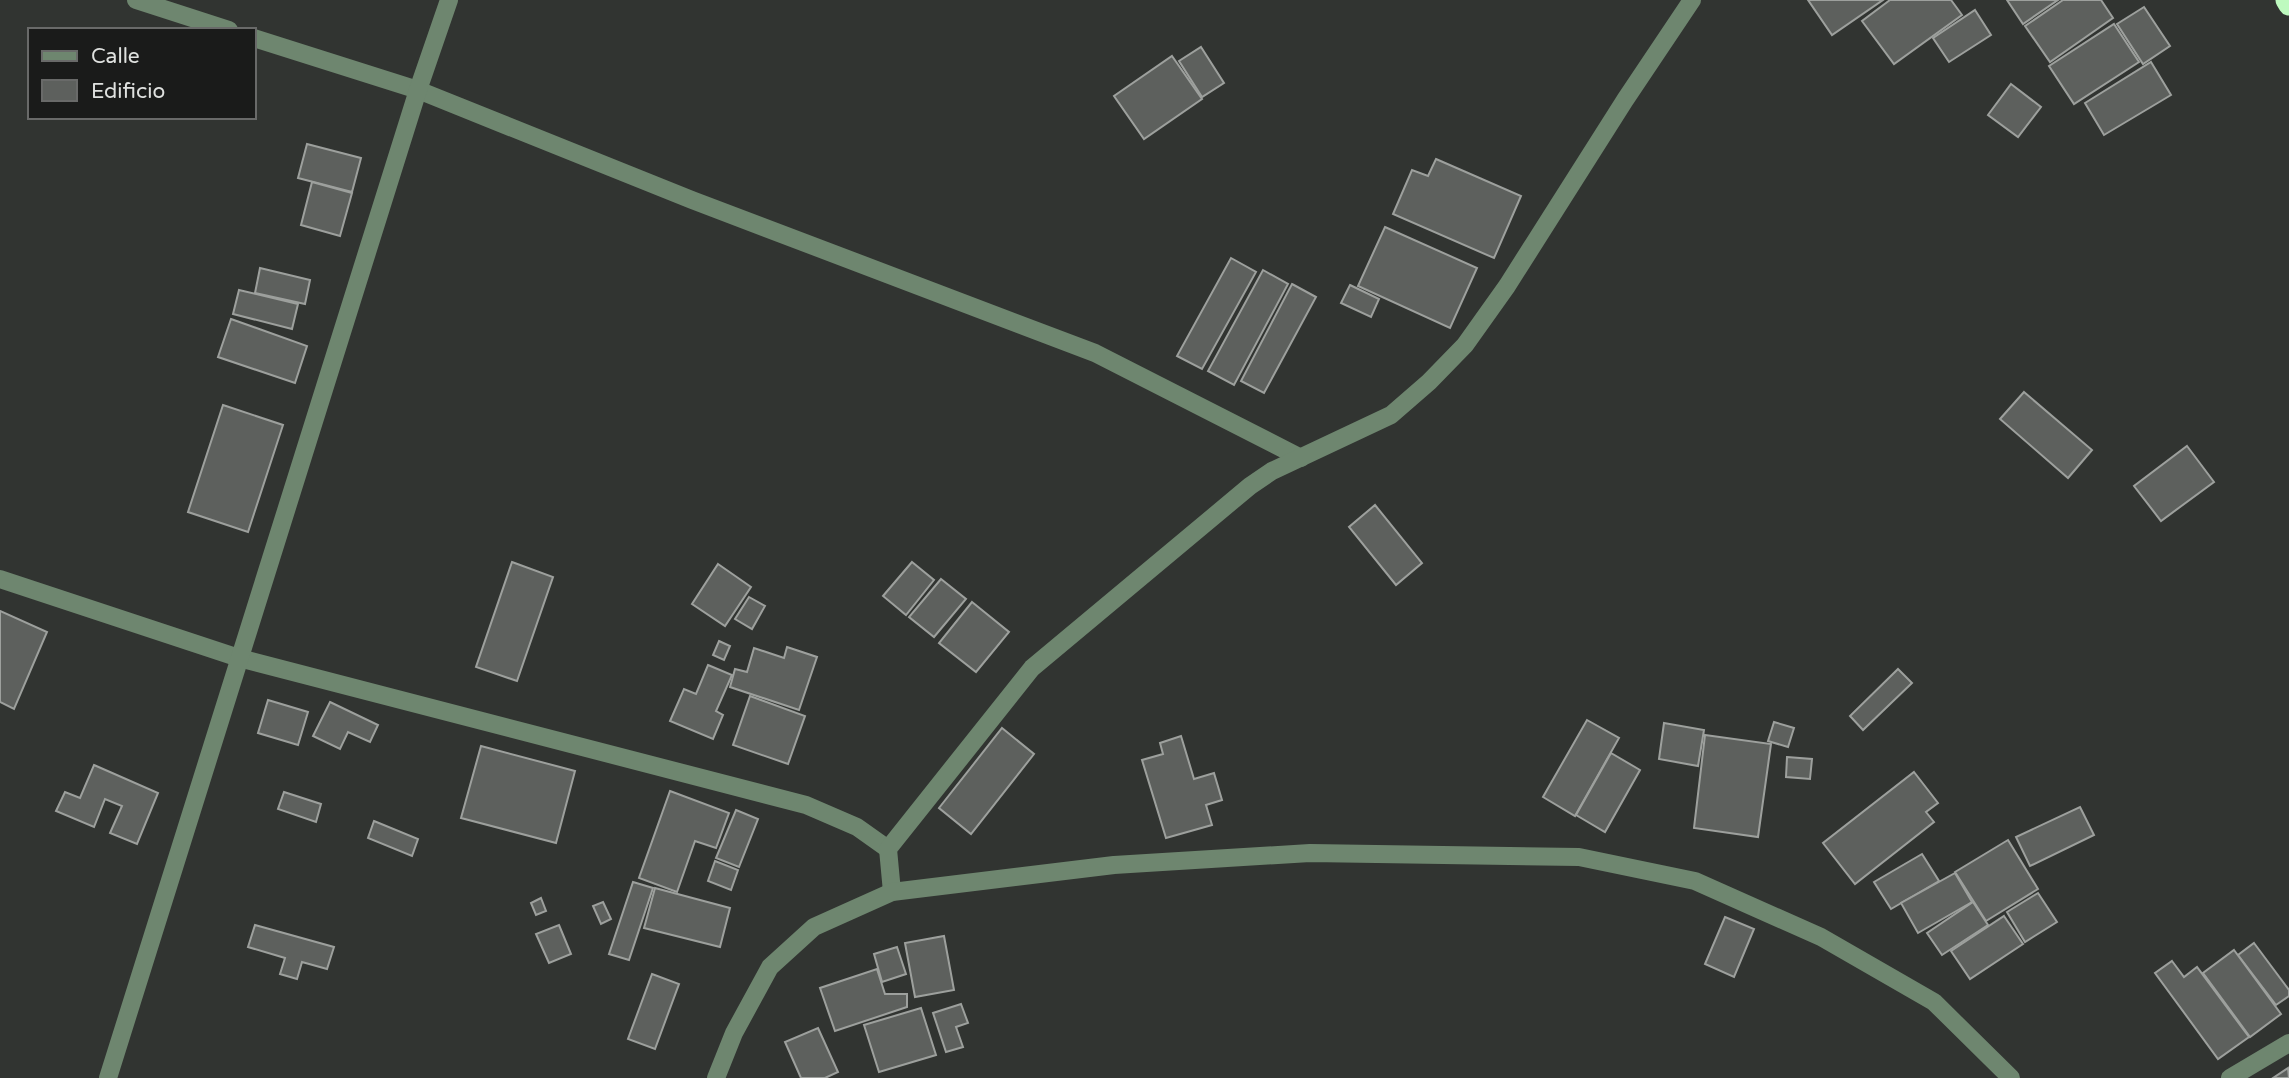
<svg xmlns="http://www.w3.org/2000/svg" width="2289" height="1078" viewBox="0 0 2289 1078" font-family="'Varela Round',sans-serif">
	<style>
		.building { fill: #5d605d; stroke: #9da09d; stroke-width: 2 }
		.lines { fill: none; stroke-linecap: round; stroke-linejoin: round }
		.minor { stroke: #6e866f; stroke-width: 18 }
		.highway { stroke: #befabf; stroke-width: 21 }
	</style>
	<rect width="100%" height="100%" fill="#313431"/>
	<g class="building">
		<path d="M1808,0H1883L1832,35Z"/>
		<path d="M1890,0H1951L1962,15L1894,64L1862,21Z"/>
		<path d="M2007,0H2058L2023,24Z"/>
		<path d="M2063,0H2101L2113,18L2050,62L2025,26Z"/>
		<path d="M2144,7L2170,46L2143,64L2117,24Z"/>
		<path d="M1975,10L1991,35L1949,62L1933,38Z"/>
		<path d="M2114,24L2139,62L2074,104L2049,66Z"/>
		<path d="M1201,47L1224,83L1202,97L1179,61Z"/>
		<path d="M1172,56L1202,99L1144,139L1114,96Z"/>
		<path d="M2151,62L2171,95L2104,135L2085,103Z"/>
		<path d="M2011,84L2041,107L2018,137L1988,115Z"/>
		<path d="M307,144L361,158L352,192L298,178Z"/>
		<path d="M1436,159L1521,196L1494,258L1393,214L1412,170L1428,176Z"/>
		<path d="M312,182L352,193L340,236L301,225Z"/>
		<path d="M1385,227L1477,268L1450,328L1358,286Z"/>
		<path d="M1231,258L1256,272L1202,369L1177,356Z"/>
		<path d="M260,268L310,280L305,304L255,293Z"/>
		<path d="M1263,270L1288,284L1234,385L1208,371Z"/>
		<path d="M1292,284L1316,297L1264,393L1241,381Z"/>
		<path d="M1350,285L1379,299L1371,317L1341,303Z"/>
		<path d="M239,290L298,304L292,329L233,314Z"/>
		<path d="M231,319L307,346L295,383L218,357Z"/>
		<path d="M2024,392L2092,450L2068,478L2000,419Z"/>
		<path d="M223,405L283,425L248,532L188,512Z"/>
		<path d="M2187,446L2214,482L2161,521L2134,486Z"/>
		<path d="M1375,505L1422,563L1396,585L1349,527Z"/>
		<path d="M512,562L553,577L517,681L476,667Z"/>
		<path d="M912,562L934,580L906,615L883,596Z"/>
		<path d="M718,564L751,587L725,626L692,604Z"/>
		<path d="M941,579L966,599L934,637L909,617Z"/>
		<path d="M749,597L765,606L752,629L735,619Z"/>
		<path d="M972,602L1009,632L976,672L939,643Z"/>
		<path d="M0,611L47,632L14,709L0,702Z"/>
		<path d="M719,641L730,646L724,660L713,655Z"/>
		<path d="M787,647L817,657L799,710L730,687L735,669L747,672L754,648L784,658Z"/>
		<path d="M708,665L732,675L716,711L723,715L713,739L670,721L684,689L696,694Z"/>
		<path d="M1898,669L1912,683L1863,730L1850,716Z"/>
		<path d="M750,696L805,716L788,764L733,745Z"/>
		<path d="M268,700L308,712L298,745L258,733Z"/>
		<path d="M330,702L378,725L370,742L348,732L340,749L313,736Z"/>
		<path d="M1587,720L1619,738L1575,816L1543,797Z"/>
		<path d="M1774,722L1794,728L1788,747L1768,741Z"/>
		<path d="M1664,723L1704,730L1698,766L1659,759Z"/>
		<path d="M1002,728L1034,754L971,834L939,808Z"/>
		<path d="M1705,735L1771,744L1758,837L1694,828Z"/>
		<path d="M1181,736L1194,779L1214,773L1222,800L1206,805L1212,825L1166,838L1142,760L1163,754L1160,743Z"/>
		<path d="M481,746L575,771L556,843L461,818Z"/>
		<path d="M1611,753L1640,770L1605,832L1576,815Z"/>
		<path d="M1787,757L1812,759L1810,779L1786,777Z"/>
		<path d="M94,765L158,793L137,844L110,833L122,806L105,799L94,827L56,811L65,792L80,798Z"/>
		<path d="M1914,772L1938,803L1926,812L1934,822L1855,884L1823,843Z"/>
		<path d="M670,791L729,813L716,848L695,841L677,892L639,878Z"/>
		<path d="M284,792L321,804L316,822L278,809Z"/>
		<path d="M2080,807L2094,835L2030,866L2016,837Z"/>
		<path d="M736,810L758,819L739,867L716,858Z"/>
		<path d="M374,821L418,839L412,856L368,838Z"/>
		<path d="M2008,840L2038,889L1986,921L1955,872Z"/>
		<path d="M1922,854L1939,881L1891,909L1874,882Z"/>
		<path d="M715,861L738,870L731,890L708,881Z"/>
		<path d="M1955,873L1972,902L1918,933L1901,903Z"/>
		<path d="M633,882L653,888L629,960L609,954Z"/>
		<path d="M655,888L730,908L720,947L644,928Z"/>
		<path d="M2038,893L2057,922L2025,942L2007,912Z"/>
		<path d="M541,898L546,911L536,915L531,903Z"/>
		<path d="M603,902L611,919L601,924L593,906Z"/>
		<path d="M1973,902L1988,925L1942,955L1927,933Z"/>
		<path d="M2004,916L2023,944L1970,979L1951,951Z"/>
		<path d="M1725,917L1754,929L1734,977L1705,964Z"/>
		<path d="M255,925L334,947L327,969L302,962L297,979L280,974L285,958L248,947Z"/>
		<path d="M559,925L571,954L549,963L536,934Z"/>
		<path d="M944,936L954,990L915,997L905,943Z"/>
		<path d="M2254,943L2289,990V996L2276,1005L2238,955Z"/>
		<path d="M897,947L906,974L882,982L874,954Z"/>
		<path d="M2234,950L2281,1014L2250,1037L2203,973Z"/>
		<path d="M2172,961L2184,977L2197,967L2249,1037L2218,1059L2155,973Z"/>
		<path d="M877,969L885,994H907V1007L835,1031L820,988Z"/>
		<path d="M652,974L679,984L655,1049L628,1039Z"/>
		<path d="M961,1004L968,1023L956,1027L963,1047L946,1052L933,1013Z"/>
		<path d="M921,1008L936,1055L879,1072L864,1025Z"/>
		<path d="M818,1028L838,1072L825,1078H801L785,1042Z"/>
		<path d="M2288,1068L2289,1078H2273Z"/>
	</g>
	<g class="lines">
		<g class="minor">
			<path d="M136,0L229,30"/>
			<path d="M254,38L418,90L692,200L1095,353L1301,458"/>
			<path d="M0,579L239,658L806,805L857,827L888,849"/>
			<path d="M892,892L888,849L1032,668L1250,486L1272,471L1391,415L1429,382L1465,345L1507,286L1625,100L1692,0"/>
			<path d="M108,1078L418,90L449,0"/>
			<path d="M716,1078L734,1033L770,967L814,927L892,892L1114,865L1310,853L1579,857L1695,881L1821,937L1934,1002L2011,1078"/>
			<path d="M2230,1078L2289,1043"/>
		</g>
		<path class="highway" d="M2286,0L2289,5"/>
	</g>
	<rect x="28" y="28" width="228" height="91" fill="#1a1b1a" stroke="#696a69" stroke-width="2"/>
	<rect x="42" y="51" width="35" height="10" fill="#6e866f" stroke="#696a69" stroke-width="2"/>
	<text x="91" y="63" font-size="21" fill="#dfe1df">Calle</text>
	<rect x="42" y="80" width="35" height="21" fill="#5d605d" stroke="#696a69" stroke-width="2"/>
	<text x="91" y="98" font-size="21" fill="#dfe1df">Edificio</text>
</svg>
